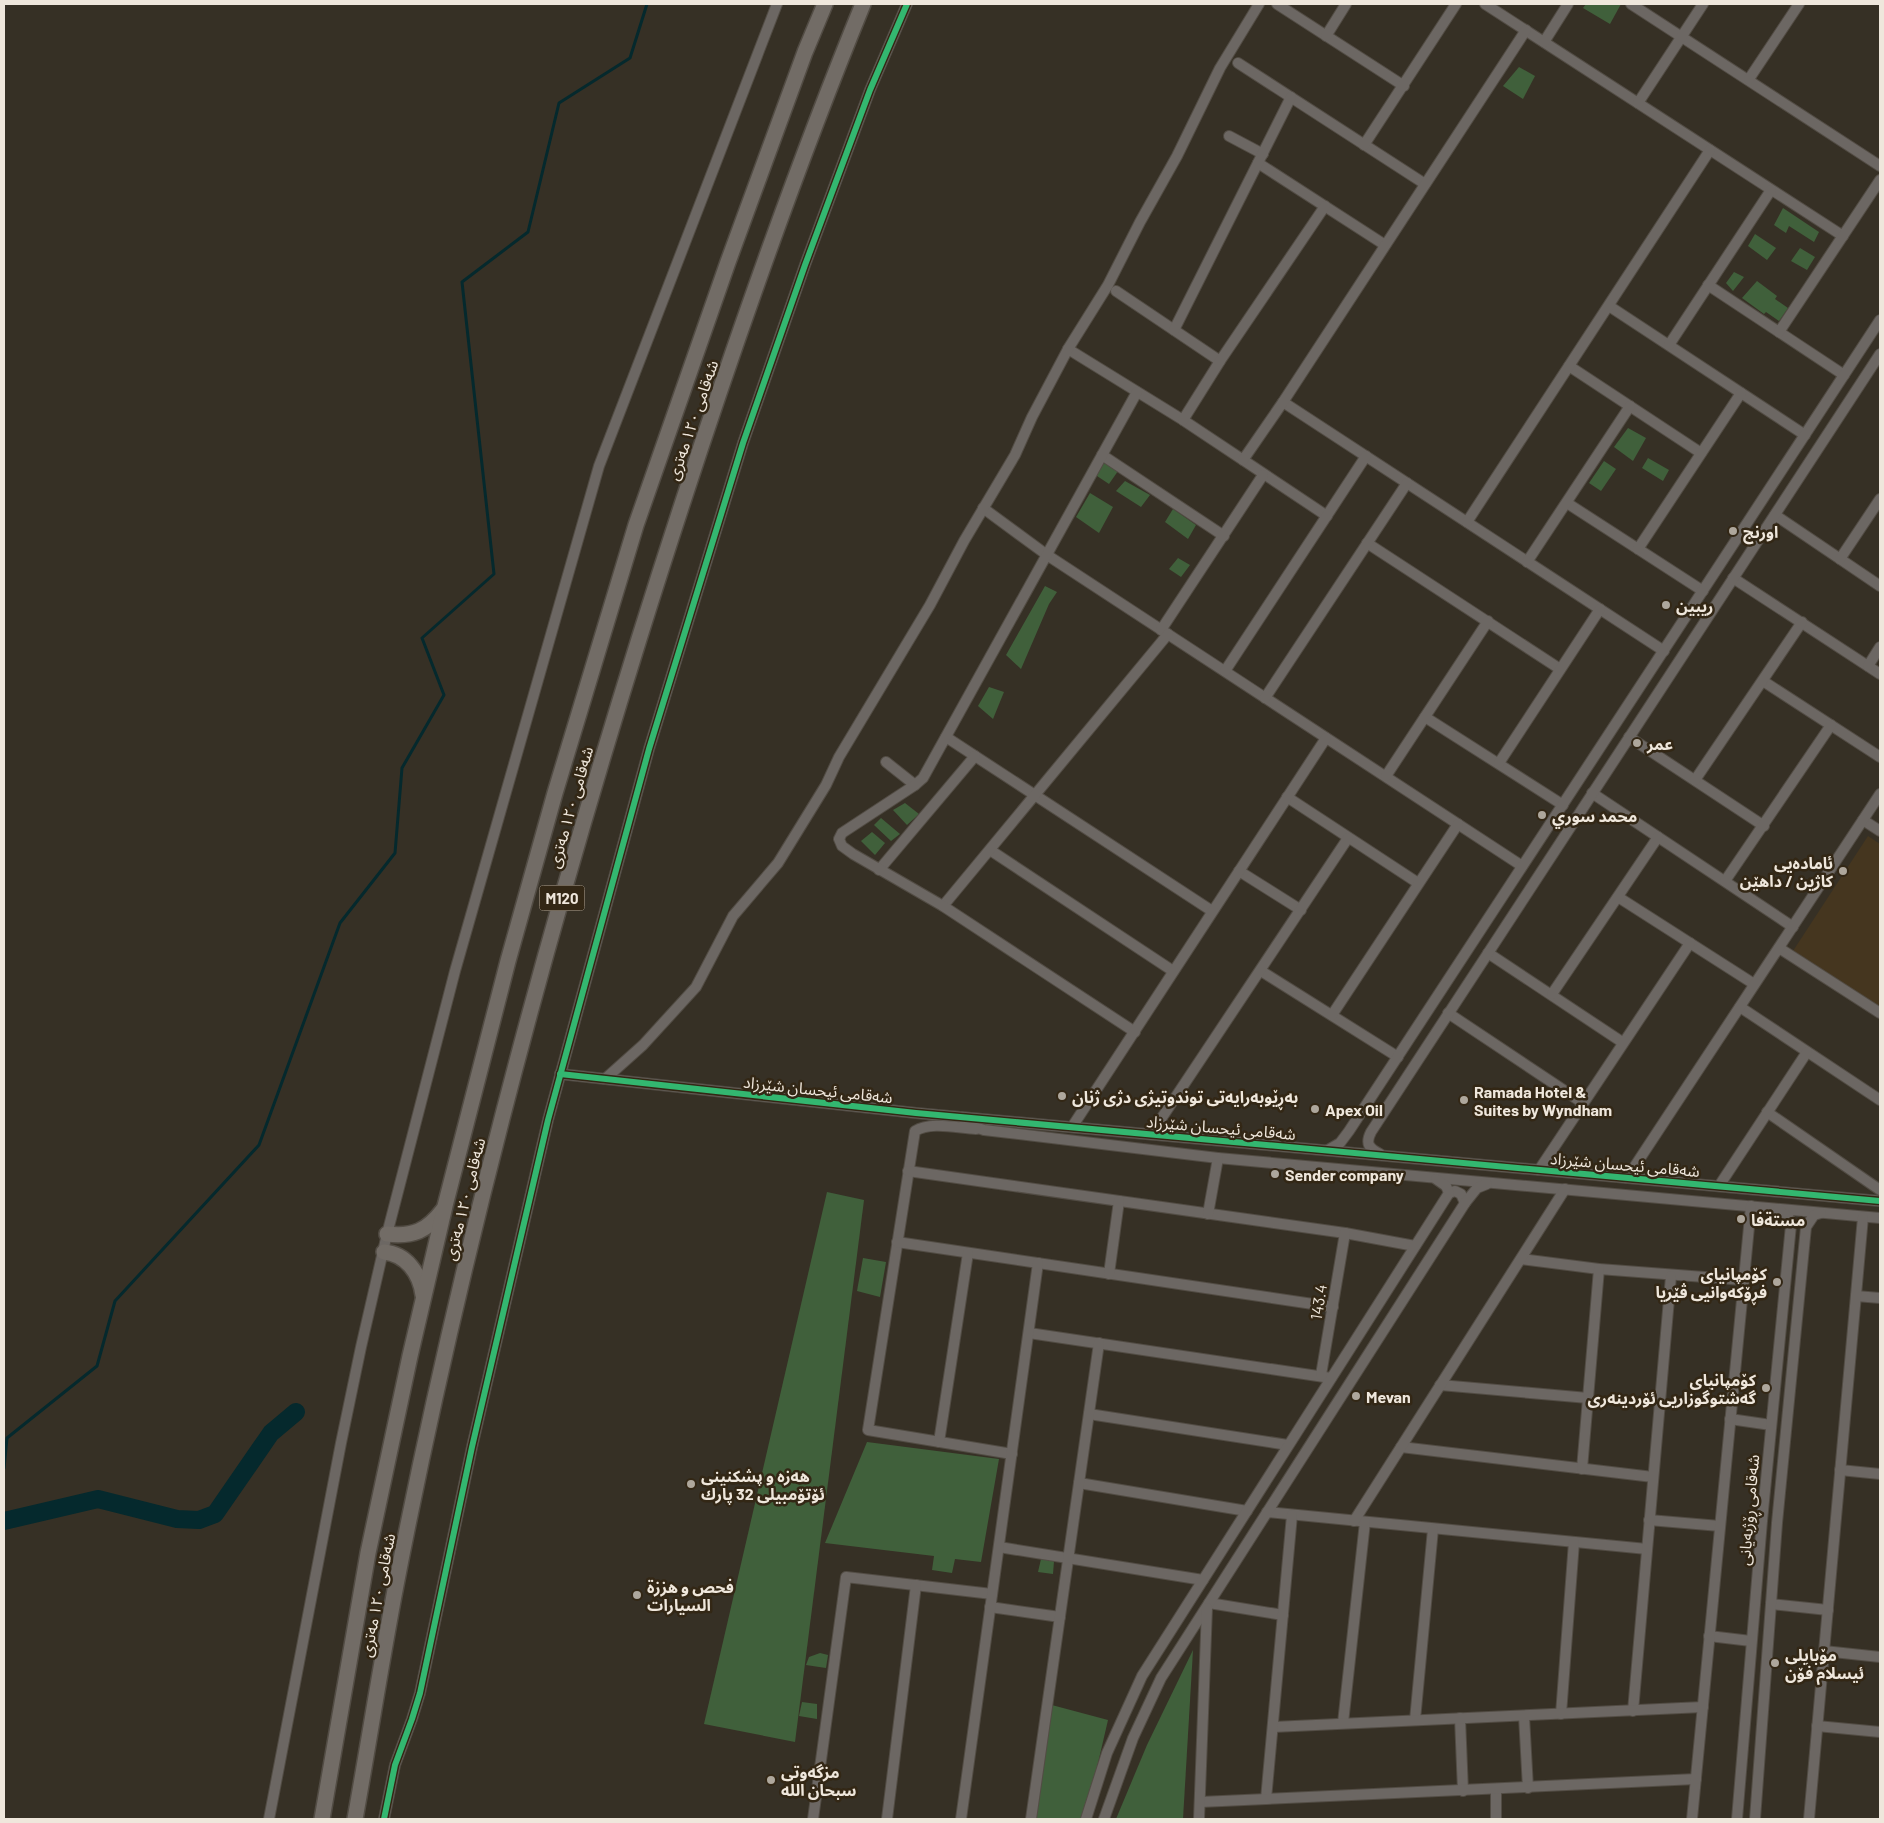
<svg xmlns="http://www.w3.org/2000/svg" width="1884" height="1823" viewBox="0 0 1884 1823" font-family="Barlow,'Noto Sans Arabic',sans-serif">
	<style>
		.built { fill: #45361f }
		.green { fill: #40603b }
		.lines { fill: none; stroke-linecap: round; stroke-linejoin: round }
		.stream { stroke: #05292d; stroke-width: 3 }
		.river { stroke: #05292d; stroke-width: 18 }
		.minor-casing { stroke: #524c44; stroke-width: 12 }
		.highway-casing { stroke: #524c44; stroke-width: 18 }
		.minor { stroke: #6c6763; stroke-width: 10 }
		.highway { stroke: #726c66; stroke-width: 15 }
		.cycleway-casing { stroke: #332715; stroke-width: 9 }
		.cycleway { stroke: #33b770; stroke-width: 6 }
		.poi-dot { fill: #aea79c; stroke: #332715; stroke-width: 2 }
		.labels { text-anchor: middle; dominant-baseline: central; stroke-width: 5; stroke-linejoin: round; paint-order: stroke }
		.shield { fill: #332715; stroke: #b7ada0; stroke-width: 1 }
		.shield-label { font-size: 15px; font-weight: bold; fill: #efe7dc }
		.street-label { font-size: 16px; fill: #efe7dc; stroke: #332715 }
		.poi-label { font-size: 16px; font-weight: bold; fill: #efe7dc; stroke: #332715; text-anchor: start }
	</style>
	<rect width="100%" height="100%" fill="#363025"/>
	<path class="built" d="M1868,836L1880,844V1009L1793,951Z"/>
	<g class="green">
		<path d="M1586,4H1621L1610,24L1583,8Z"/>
		<path d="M1519,67L1535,76L1523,99L1503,86Z"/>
		<path d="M1783,208L1819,232L1814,242L1789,226L1786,233L1774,225Z"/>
		<path d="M1755,234L1776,248L1767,260L1748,246Z"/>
		<path d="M1800,248L1815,257L1807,270L1791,261Z"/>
		<path d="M1734,272L1744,277L1733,291L1726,283Z"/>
		<path d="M1757,281L1777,296L1775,299L1788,308L1779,321L1766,312L1764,314L1742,298Z"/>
		<path d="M1628,428L1646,438L1633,461L1614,447Z"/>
		<path d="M1648,458L1669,470L1663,481L1642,468Z"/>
		<path d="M1103,461L1118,471L1109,484L1094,474Z"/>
		<path d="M1604,461L1616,469L1601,491L1589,483Z"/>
		<path d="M1125,481L1150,495L1141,507L1116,491Z"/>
		<path d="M1090,493L1113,507L1099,533L1076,517Z"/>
		<path d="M1173,509L1196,525L1188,539L1165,522Z"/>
		<path d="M1178,558L1190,565L1181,577L1169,569Z"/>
		<path d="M1045,586L1057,592L1049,604L1021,669L1006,655Z"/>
		<path d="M989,687L1004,692L993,719L978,706Z"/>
		<path d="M905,803L919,814L907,825L893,810Z"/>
		<path d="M881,818L900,834L891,841L874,825Z"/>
		<path d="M872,832L885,843L875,855L861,841Z"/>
		<path d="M827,1192L864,1200L795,1742L704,1724Z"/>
		<path d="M863,1258L886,1262L880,1297L857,1291Z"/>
		<path d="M867,1442L999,1459L981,1562L955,1559L952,1573L932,1570L934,1556L825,1543Z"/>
		<path d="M1041,1559L1054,1561L1053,1574L1038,1572Z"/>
		<path d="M1193,1650L1183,1819H1116L1147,1745Z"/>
		<path d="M820,1653L828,1655L826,1668L806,1665L809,1657Z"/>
		<path d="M802,1702L817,1704V1719L799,1716Z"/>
		<path d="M1048,1704L1108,1720L1085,1819H1031Z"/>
	</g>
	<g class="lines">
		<path class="stream" d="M4,1468L7,1438L97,1366L115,1301L259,1145L340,923L395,853L402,768L444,695L422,638L494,574L462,282L528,232L559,103L630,58L647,4"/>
		<path class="river" d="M4,1521L98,1499L177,1519L199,1520L215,1514L271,1433L296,1412"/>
		<defs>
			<g id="minor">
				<path d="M1277,4L1404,86"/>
				<path d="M1485,4L1843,236"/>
				<path d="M1631,4L1880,166"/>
				<path d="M1326,36L1346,4"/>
				<path d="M1544,42L1568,4"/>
				<path d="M1238,63L1425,184"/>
				<path d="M1749,79L1799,4"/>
				<path d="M1638,103L1703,4"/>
				<path d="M1229,136L1263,154"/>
				<path d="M1364,145L1456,4"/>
				<path d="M1258,163L1385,245"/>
				<path d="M1708,285L1844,375"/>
				<path d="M1116,291L1220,361"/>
				<path d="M1609,306L1805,435"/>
				<path d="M1174,330L1291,97"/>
				<path d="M1779,332L1880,180"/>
				<path d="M1669,345L1771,190"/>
				<path d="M1068,349L1183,420L1327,516"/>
				<path d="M1569,366L1701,453"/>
				<path d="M1283,402L1664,651"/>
				<path d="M1183,420L1220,361L1325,206"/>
				<path d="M1102,455L1224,536"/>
				<path d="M1243,460L1283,402L1526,30"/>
				<path d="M1567,503L1703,591"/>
				<path d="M983,508L1047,555L1522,866"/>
				<path d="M1775,515L1880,586"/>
				<path d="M1467,522L1710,150"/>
				<path d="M1367,543L1560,669"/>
				<path d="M1638,549L1741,393"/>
				<path d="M1840,559L1880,499"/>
				<path d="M1527,562L1630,406"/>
				<path d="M1733,578L1880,674"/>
				<path d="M1161,630L1263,475"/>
				<path d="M1868,666L1880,647"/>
				<path d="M1225,671L1366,456"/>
				<path d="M1763,681L1880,757"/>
				<path d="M1265,698L1407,483"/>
				<path d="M1425,717L1563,805"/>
				<path d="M946,737L1212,911"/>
				<path d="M1629,737L1764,826"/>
				<path d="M886,762L915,785"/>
				<path d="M1499,763L1600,609"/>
				<path d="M1386,776L1488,621"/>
				<path d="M1695,780L1802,622"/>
				<path d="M1592,793L1793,927"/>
				<path d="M1287,797L1418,883"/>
				<path d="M1863,820L1880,831"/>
				<path d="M990,850L1173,971"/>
				<path d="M879,870L975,756"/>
				<path d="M1239,871L1301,910"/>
				<path d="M1725,881L1831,725"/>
				<path d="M1618,897L1754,984"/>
				<path d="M943,906L1168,634"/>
				<path d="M1779,948L1880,1013"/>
				<path d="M1488,953L1622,1042"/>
				<path d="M1261,971L1398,1057"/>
				<path d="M1552,994L1658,837"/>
				<path d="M1740,1007L1880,1100"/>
				<path d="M1448,1013L1583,1103"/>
				<path d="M1332,1015L1458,824"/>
				<path d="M1135,1032L943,906L853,854L842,846L839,839L842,833L915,785L923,778L1137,392"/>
				<path d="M560,1074L916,1113L1880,1201"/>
				<path d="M605,1079L643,1045L696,987L733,916L778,863L826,785L839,757L930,605L964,541L1015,455L1032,417L1068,349L1108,285L1140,222L1177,156L1220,68L1259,4"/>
				<path d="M1767,1112L1880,1190"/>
				<path d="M961,1117L969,1125L984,1130L1218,1158L1880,1218"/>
				<path d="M1072,1127L1326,738"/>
				<path d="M976,1129C957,1128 931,1121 915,1131L868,1430L1012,1454"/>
				<path d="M1151,1134L1348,838"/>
				<path d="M1328,1150L1340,1143L1349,1131L1880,320"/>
				<path d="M1380,1154C1369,1148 1365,1144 1371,1132L1880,354"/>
				<path d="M1539,1170L1690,943"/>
				<path d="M908,1171L1345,1233L1415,1246"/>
				<path d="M1627,1178L1880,794"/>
				<path d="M1719,1186L1807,1052"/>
				<path d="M1449,1193L1455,1191L1461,1194L1465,1203"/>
				<path d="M1208,1214L1218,1158"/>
				<path d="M897,1242L1333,1307"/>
				<path d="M1521,1259L1599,1269L1744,1280"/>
				<path d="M1109,1274L1119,1201"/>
				<path d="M1856,1296L1880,1298"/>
				<path d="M1029,1333L1331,1378"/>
				<path d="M1321,1375L1345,1233"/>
				<path d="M1440,1385L1588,1398"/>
				<path d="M1089,1414L1288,1445"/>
				<path d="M1730,1419L1771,1425"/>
				<path d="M939,1442L968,1253"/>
				<path d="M1401,1447L1653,1477"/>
				<path d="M1582,1469L1599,1269"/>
				<path d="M1840,1470L1880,1474"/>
				<path d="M1079,1483L1247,1511"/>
				<path d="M1267,1512L1647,1549"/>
				<path d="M1649,1520L1720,1526"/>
				<path d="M1354,1521L1565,1189"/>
				<path d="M999,1547L1203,1580"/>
				<path d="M1209,1603L1283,1615"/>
				<path d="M1771,1604L1828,1610"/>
				<path d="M990,1607L1060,1617"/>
				<path d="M1709,1636L1751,1641"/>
				<path d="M1824,1651L1880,1657"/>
				<path d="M1633,1711L1671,1276"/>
				<path d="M1561,1714L1574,1542"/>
				<path d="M1524,1716L1528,1788"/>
				<path d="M1460,1718L1463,1791"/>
				<path d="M1415,1720L1433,1529"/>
				<path d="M1343,1723L1365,1522"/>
				<path d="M1817,1726L1880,1732"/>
				<path d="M1273,1727L1703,1707"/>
				<path d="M1496,1789V1819"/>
				<path d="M1266,1799L1292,1515"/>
				<path d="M1200,1802L1696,1779"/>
				<path d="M269,1819L341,1443L361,1347L387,1234L455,971L599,466L777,4"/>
				<path d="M384,1819L395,1765L412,1719L420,1693L472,1447L548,1120L649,749L743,443L805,265L870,90L907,4"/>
				<path d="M813,1819L846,1577L992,1594"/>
				<path d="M887,1819L916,1585"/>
				<path d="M961,1819L1038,1263"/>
				<path d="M1031,1819L1099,1343"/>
				<path d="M1086,1819L1107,1753L1142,1676L1449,1193L1446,1186L1436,1179"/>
				<path d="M1104,1819L1133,1738L1161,1678L1465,1203L1477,1188L1487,1184"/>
				<path d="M1199,1819L1207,1608"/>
				<path d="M1692,1819L1751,1206"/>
				<path d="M1737,1819L1762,1521L1791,1225L1789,1218L1778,1209"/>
				<path d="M1755,1819L1777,1523L1806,1227L1814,1215L1821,1213"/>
				<path d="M1809,1819L1863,1217"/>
			</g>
			<g id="highway">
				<path d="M387,1234C413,1237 427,1231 443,1210"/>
				<path d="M384,1252C406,1254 420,1273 423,1295"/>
				<path d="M322,1819L368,1553L410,1356L445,1206L508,961L555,793L636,525L728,262L805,52L825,4"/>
				<path d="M355,1819C369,1741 381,1663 396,1585C458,1266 542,950 639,639C706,425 778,212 863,4"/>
			</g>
		</defs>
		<use href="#minor" class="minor-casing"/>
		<use href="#highway" class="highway-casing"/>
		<use href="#minor" class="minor"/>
		<use href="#highway" class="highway"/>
		<defs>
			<g id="cycleway">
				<path d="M560,1074L916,1113L1880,1201"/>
				<path d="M384,1819L395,1765L412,1719L420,1693L472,1447L548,1120L649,749L743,443L805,265L870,90L907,4"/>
			</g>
		</defs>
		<use href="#cycleway" class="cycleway-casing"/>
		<use href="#cycleway" class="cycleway"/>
	</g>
	<g class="poi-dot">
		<circle cx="1733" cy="531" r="5"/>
		<circle cx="1666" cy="605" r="5"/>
		<circle cx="1637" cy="743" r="5"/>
		<circle cx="1542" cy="815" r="5"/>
		<circle cx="1843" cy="871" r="5"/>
		<circle cx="1062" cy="1096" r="5"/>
		<circle cx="1464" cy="1100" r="5"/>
		<circle cx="1315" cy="1109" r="5"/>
		<circle cx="1275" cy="1174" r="5"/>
		<circle cx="1741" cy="1219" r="5"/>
		<circle cx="1777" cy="1282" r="5"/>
		<circle cx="1766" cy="1388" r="5"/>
		<circle cx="1356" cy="1396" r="5"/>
		<circle cx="691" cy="1484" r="5"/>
		<circle cx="637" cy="1595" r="5"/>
		<circle cx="1775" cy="1663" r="5"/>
		<circle cx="771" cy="1780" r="5"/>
	</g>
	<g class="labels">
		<rect class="shield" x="539.5" y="885.5" width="45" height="25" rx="4"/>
		<g class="shield-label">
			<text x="562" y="898">M120</text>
		</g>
		<g class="street-label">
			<text transform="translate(692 420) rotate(-71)">شەقامی ١٢٠ مەتری</text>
			<text transform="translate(570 807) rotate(-74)">شەقامی ١٢٠ مەتری</text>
			<text transform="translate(818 1089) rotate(6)">شەقامی ئیحسان شێرزاد</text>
			<text transform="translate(1221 1127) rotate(5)">شەقامی ئیحسان شێرزاد</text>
			<text transform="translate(1625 1164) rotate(5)">شەقامی ئیحسان شێرزاد</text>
			<text transform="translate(464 1199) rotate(-76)">شەقامی ١٢٠ مەتری</text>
			<text transform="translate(1318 1302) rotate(-81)">143.4</text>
			<text transform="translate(1748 1510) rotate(-85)">شەقامی ڕۆژبەیانی</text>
			<text transform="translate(377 1595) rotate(-79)">شەقامی ١٢٠ مەتری</text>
		</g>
		<g class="poi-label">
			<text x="1743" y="531">اورنج</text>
			<text x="1676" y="605">ريبين</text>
			<text x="1647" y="743">عمر</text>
			<text x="1552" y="815">محمد سوري</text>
			<text x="1833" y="862" text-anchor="end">ئامادەيی<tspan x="1833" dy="18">کاژين / داهێن</tspan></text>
			<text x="1474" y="1091">Ramada Hotel &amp;<tspan x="1474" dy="18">Suites by Wyndham</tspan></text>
			<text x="1072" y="1096">بەڕێوبەرایەتی توندوتیژی دژی ژنان</text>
			<text x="1325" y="1109">Apex Oil</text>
			<text x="1285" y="1174">Sender company</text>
			<text x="1751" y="1219">مستةفا</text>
			<text x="1767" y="1273" text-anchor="end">کۆمپانیای<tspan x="1767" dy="18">فڕۆکەوانیی ڤێریا</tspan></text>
			<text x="1756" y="1379" text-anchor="end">کۆمپانیای<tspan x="1756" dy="18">گەشتوگوزاریی ئۆردینەری</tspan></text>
			<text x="1366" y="1396">Mevan</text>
			<text x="701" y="1475">هه‌زه‌ و پشكنینی<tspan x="701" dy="18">ئۆتۆمبیلی 32 پارك</tspan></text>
			<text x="647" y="1586">فحص و هززة<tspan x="647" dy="18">السيارات</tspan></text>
			<text x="1785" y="1654">مۆبایلی<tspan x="1785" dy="18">ئیسلام فۆن</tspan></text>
			<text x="781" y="1771">مزگەوتی<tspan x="781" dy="18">سبحان اللە</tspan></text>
		</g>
	</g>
	<rect width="1884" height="1823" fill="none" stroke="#efe7dc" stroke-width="10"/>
</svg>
